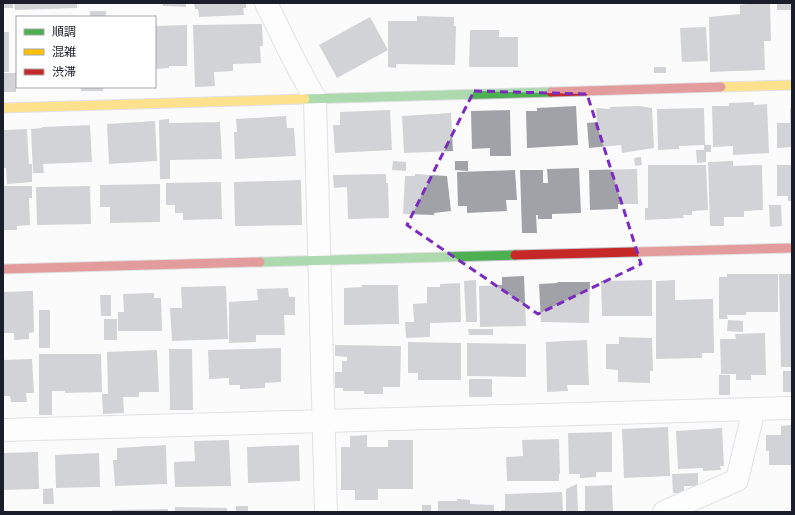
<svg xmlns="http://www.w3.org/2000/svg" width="795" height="515" viewBox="0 0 795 515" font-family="'Noto Sans','Noto Sans JP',sans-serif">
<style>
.building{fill:#a1a2a8}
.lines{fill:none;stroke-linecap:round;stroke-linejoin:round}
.street-casing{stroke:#c1c2c9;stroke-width:24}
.fast-casing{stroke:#c1c2c9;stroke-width:11}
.slow-casing{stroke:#c1c2c9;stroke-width:11}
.jam-casing{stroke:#c1c2c9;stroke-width:11}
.street{stroke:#fefefe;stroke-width:22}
.fast{stroke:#4caf50;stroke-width:9}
.slow{stroke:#ffc107;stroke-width:9}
.jam{stroke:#c62828;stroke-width:9}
.marked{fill:none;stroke:#7b2cbf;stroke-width:3;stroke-dasharray:8 5;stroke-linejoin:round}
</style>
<rect width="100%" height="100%" fill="#fbfbfb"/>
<g class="building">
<rect x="3" y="3" width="10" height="5"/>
<polygon points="14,3 77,3 77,8 15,10"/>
<polygon points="163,3 186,3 186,7 163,6"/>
<polygon points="194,3 246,3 246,8 243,8 244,15 199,17 198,9 195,9"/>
<polygon points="746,3 770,3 771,41 764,41 765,70 710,72 709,17 740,14 740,5 746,4"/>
<rect x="777" y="3" width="15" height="7"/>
<rect x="90" y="11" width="16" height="6"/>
<polygon points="417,16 454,17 454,26 456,26 455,65 396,64 396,68 388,67 388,21 417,21"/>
<polygon points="370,17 388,50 337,78 319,45"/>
<polygon points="262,24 263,46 260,46 261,63 233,64 233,71 214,72 215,86 195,87 193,25"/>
<polygon points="187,25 187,66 169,66 169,68 156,69 156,62 155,62 155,26"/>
<polygon points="706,27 708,61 682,62 680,28"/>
<polygon points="470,30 499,30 499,37 518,37 518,67 469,67"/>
<rect x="3" y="32" width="6" height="40"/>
<rect x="654" y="67" width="12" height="6"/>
<rect x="3" y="73" width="13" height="19"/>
<rect x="81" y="87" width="22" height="4"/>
<polygon points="754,102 754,105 767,104 769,153 733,155 733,146 713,147 712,106 729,106 729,103"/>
<polygon points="576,106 578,145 527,148 526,111 537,111 537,108"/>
<polygon points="639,106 652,108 654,148 622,153 621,145 589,148 587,123 597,122 596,108 610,109 610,107"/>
<polygon points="704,108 705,145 711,145 711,152 706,152 706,162 697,163 696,150 704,150 704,145 679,146 679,149 658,150 657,109"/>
<polygon points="790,108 792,108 792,147 777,148 777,123 790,123"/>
<polygon points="390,110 392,150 335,153 333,125 340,125 340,112"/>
<polygon points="510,110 511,156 490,156 490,148 472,149 471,111"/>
<polygon points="451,113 453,151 404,153 402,116"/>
<polygon points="286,116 287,128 294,128 296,156 235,159 234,132 237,132 236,119"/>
<polygon points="169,119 169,123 220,122 222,159 170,160 170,179 160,179 159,120"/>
<polygon points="155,121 157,161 109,164 107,124"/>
<polygon points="90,125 92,162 43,164 44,173 33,173 31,129 42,128 42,127"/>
<polygon points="27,129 29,164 32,164 32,182 7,184 6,168 3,168 3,130"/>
<polygon points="641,157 642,165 635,166 634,158"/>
<polygon points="393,161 406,162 406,171 392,170"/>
<polygon points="455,161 468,161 468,171 455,170"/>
<polygon points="733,161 733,166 762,165 763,210 744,211 744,217 724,217 724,226 710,226 708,162"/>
<polygon points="648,165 706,165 708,210 692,211 692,215 683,215 684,218 645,220 645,208 648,208"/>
<polygon points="777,165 792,165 792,201 788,201 788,196 777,196"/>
<polygon points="579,168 581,213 552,214 552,219 538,219 538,215 536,215 537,233 522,233 520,170 543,170 543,183 548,183 547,169"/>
<polygon points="637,169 638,204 618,204 618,209 590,210 589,170"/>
<polygon points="515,170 517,200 506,200 507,211 467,213 467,206 458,206 457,172"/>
<polygon points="386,174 386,183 388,183 389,218 348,219 347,187 334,188 333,175"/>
<polygon points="415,174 447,176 451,211 434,213 434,215 403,214 405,176 415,176"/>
<polygon points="301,180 302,225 235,226 234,182"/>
<polygon points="221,182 222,219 183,220 183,213 175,213 175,205 166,205 166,183"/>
<polygon points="160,184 160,222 110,223 110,207 100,207 100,185"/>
<polygon points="3,186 32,186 32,198 29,198 30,225 17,226 17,230 3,230"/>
<polygon points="90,186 91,224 37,225 36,187"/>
<polygon points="769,205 781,205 782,226 770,227"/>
<polygon points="727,274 778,274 778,312 746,312 746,315 727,315 728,319 719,319 719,277 727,277"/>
<polygon points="779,274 792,274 792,367 781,367"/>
<polygon points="524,276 526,326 480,327 479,286 502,285 502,277"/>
<polygon points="476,280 477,322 466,322 464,281"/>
<polygon points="652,280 652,316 602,316 601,281"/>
<polygon points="675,280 675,300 713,299 714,353 702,353 702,358 656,359 656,281"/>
<polygon points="557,282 590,282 589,323 541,322 539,284 558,283"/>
<polygon points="460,283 461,322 430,323 430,337 406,338 405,322 414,322 413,304 427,303 427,287 440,287 440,284"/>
<polygon points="362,285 398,285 399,324 344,325 344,288 362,287"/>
<polygon points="226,286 228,339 172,341 170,308 182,308 181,287"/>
<polygon points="288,288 289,297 295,297 295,315 284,315 285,335 256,335 256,342 229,343 229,302 258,300 257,289"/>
<polygon points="33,291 34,332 29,333 29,339 14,340 14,333 3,333 3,292"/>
<polygon points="154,293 154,298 161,298 162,331 118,331 118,312 124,312 123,294"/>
<polygon points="100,295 111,295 111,316 101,316"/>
<rect x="39" y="310" width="11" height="38"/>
<rect x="104" y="319" width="13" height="21"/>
<polygon points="728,320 743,321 743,332 727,331"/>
<polygon points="468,329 493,329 493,335 469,335"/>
<polygon points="765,333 766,375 751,375 751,380 736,380 736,374 721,374 720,339 736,339 735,334"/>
<polygon points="619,337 652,338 653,371 650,371 650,383 618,382 618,370 606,369 606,344 619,344"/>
<polygon points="587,340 589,385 567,385 568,391 547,392 546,342"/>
<polygon points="408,342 461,343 461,380 418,380 418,373 408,373"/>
<polygon points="467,343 526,344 526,377 467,376"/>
<polygon points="335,345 401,346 400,387 383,387 383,394 364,394 364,391 343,391 343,388 335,388 335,372 342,372 342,361 347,361 347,357 335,356"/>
<polygon points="281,348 281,382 265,383 265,388 240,389 240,385 229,385 229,378 209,379 208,350"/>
<polygon points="169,349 192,349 193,410 170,410"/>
<polygon points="157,350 159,392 139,392 139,397 123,397 124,413 103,414 102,394 108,394 107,352"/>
<polygon points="39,354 101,354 102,392 65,393 65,391 52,391 52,415 39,415"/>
<polygon points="32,359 34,393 26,393 27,402 11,402 10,396 3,396 3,360"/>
<rect x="783" y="371" width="9" height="21"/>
<rect x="719" y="375" width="11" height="20"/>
<rect x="469" y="379" width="23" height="18"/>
<polygon points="792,425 792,465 769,465 769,451 766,451 766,435 781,435 781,426"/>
<polygon points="668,427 670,476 624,478 622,429"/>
<polygon points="722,428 724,466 720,466 721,470 703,471 703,468 678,469 676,431"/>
<polygon points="612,432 612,472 596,472 596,477 580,478 580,474 569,474 568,433"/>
<polygon points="367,435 367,447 388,447 388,440 413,440 413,489 378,489 378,500 355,500 355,490 341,490 341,447 350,447 350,436"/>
<polygon points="559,439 560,474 559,474 559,481 507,481 506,457 523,456 522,440"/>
<polygon points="229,440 231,486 175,487 174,462 195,461 194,441"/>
<polygon points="166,445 167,484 115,486 113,460 117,460 117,448"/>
<polygon points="299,445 300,481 248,483 247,447"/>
<polygon points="38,452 39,489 3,490 3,453"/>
<polygon points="99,453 100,487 56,488 55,455"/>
<polygon points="698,473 698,486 684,486 684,493 673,493 672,474"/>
<polygon points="577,484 578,512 566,512 566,489"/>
<polygon points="612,485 613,512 585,512 585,486"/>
<polygon points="53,488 54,504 43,504 43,489"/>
<polygon points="562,492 563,512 501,512 501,510 505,510 505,494"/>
<polygon points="457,499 470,500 470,504 494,505 494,512 438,512 438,501 457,501"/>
<rect x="422" y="505" width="9" height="7"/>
<rect x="236" y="506" width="12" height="6"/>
<polygon points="175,507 227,508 227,512 175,512"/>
<polygon points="168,509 168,512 112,512 112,510"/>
</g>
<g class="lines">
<defs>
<g id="street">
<polyline points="266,3 292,56 315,99 326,512"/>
<polyline points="3,430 792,408"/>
<polyline points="664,512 737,480 754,409"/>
</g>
<g id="fast">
<polyline points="305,99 551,92"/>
<polyline points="260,262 515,255"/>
</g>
<g id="slow">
<polyline points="721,87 792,85"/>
<polyline points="3,108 305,99"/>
</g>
<g id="jam">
<polyline points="551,92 721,87"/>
<polyline points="515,255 792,248"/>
<polyline points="3,269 260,262"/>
</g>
</defs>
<use href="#street" class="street-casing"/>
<use href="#fast" class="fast-casing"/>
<use href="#slow" class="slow-casing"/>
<use href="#jam" class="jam-casing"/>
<use href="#street" class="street"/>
<use href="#fast" class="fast"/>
<use href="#slow" class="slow"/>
<use href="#jam" class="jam"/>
</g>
<path d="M0 0H795V515H0ZM474,91L587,94L641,264L538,314L407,225Z" fill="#fbfbfb" fill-opacity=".55" fill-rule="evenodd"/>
<path class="marked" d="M474,91L587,94L641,264L538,314L407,225Z"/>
<rect width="795" height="515" fill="none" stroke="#1a1d2a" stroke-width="8"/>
<rect x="16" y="16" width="140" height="72" fill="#ffffff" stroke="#a3a5aa"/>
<rect x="24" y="29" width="20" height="6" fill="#4caf50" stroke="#a3a5aa"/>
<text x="52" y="36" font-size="12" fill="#1a1d2a">順調</text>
<rect x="24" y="49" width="20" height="6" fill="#ffc107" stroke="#a3a5aa"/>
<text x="52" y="56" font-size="12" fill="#1a1d2a">混雑</text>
<rect x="24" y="69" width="20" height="6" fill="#c62828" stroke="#a3a5aa"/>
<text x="52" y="76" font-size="12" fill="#1a1d2a">渋滞</text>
</svg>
